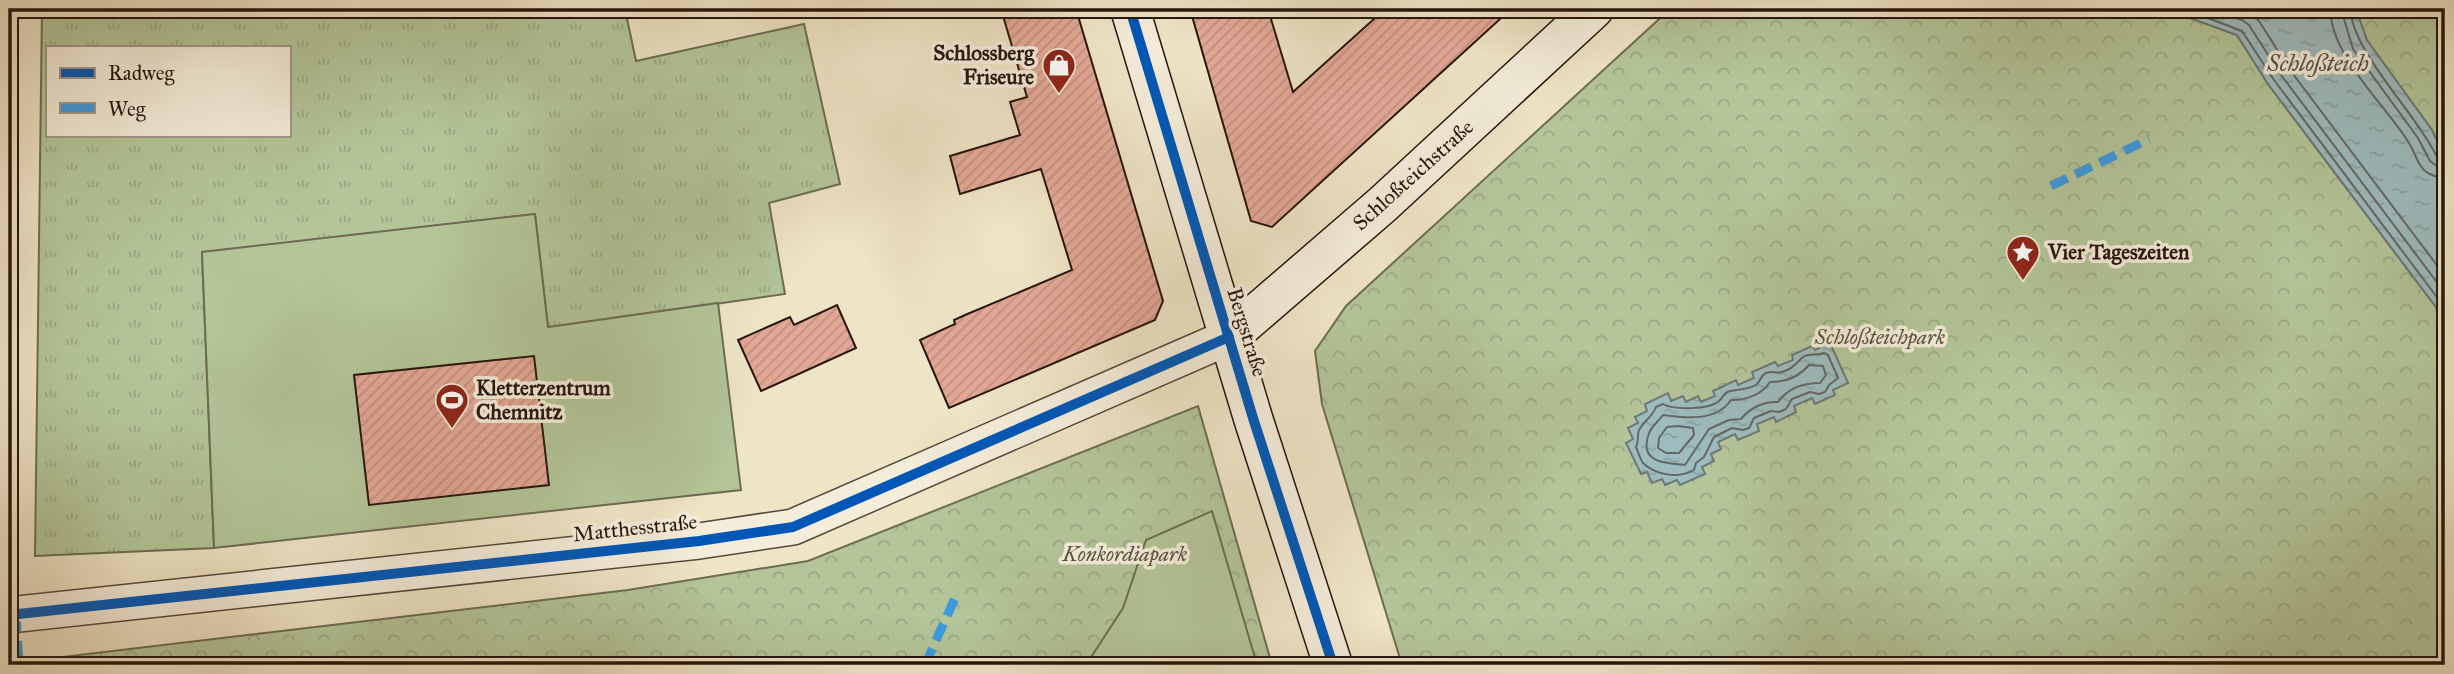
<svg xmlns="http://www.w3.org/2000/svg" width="2454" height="674" viewBox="0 0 2454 674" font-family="'IM FELL Great Primer',serif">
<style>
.grass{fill:url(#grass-tufts);stroke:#6c6d52;stroke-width:2;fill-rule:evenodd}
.forest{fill:url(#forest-crowns);stroke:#6c6d52;stroke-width:2}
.garden{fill:#b3c599;stroke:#6c6d52;stroke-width:2}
.water{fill:url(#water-ripples);stroke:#6e7977;stroke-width:2}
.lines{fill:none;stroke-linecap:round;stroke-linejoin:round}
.shore{stroke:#626866;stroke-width:2}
.building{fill:url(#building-hatch);stroke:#26150c;stroke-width:2}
.street-casing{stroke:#58493a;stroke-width:38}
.secondary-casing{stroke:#26150c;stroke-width:41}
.street{stroke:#f4edda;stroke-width:35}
.secondary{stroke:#f4edda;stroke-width:38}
.quiet{stroke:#3c9ade;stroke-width:9;stroke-dasharray:18 9;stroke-linecap:butt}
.cycleway-casing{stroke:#f4edda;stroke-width:15}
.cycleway{stroke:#0057b8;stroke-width:10}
.labels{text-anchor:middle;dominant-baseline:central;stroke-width:7;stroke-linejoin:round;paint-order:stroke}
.poi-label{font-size:21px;font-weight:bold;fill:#26150c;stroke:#f4edda;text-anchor:start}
.street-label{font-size:21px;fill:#26150c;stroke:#f4edda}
.park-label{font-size:21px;font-style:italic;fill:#57533d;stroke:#f4edda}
.water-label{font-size:23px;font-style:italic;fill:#504f4b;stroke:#f4edda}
</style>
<defs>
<pattern id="grass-tufts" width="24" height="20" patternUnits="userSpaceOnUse" patternTransform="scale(1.75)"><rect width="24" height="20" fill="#b3c599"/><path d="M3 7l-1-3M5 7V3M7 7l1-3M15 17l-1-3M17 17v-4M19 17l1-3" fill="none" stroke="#9aa883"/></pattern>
<pattern id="forest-crowns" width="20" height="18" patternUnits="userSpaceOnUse" patternTransform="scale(1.75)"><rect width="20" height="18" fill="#b3c599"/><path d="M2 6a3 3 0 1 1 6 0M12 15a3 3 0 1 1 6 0" fill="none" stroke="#9aa883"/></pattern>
<pattern id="water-ripples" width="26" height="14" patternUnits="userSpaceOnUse" patternTransform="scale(1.75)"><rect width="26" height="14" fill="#9ebcbf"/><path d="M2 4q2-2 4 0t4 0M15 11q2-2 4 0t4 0" fill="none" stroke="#88a1a3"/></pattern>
<pattern id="building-hatch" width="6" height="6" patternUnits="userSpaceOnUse" patternTransform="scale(1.75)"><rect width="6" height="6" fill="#e3a796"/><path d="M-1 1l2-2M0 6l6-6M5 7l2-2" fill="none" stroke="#c38f80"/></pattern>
</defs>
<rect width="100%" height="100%" fill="#eee4c6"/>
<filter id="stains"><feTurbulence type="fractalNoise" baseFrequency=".00286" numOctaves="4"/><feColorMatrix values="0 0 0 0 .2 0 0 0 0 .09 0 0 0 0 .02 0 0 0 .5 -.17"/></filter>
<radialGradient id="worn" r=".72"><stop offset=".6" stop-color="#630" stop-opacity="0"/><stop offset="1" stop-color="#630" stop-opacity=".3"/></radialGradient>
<path class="grass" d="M42,9H625L636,61L804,24L840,184L769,203L785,294L548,328L535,214L202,253L214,548L35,556ZM47,47H289V135H47Z"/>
<g class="forest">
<polygon points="1670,9 2174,9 2176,13 2237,35 2268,84 2445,319 2445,665 1402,665 1322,404 1315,351 1346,306"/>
<polygon points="2356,9 2445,9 2445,157 2432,130 2366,40"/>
<polygon points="1198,406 1272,665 29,665 28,661 628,590 808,561"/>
</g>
<g class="garden">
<polygon points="535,214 548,327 718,303 741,490 214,548 202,252"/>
<polygon points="1212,511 1257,665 1086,665 1123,608 1146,540"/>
</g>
<g class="water">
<polygon points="2174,9 2356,9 2367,40 2432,130 2445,157 2445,319 2268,84 2237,35 2176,13"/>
<polygon points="1830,343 1848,383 1833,390 1835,395 1815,404 1812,398 1794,406 1796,412 1776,422 1774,417 1757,424 1759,431 1738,440 1735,434 1718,442 1721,449 1711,454 1714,461 1702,467 1705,474 1680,485 1677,480 1665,485 1662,479 1652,483 1647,472 1641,474 1626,443 1633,439 1628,428 1638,423 1635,417 1647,411 1645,404 1668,393 1671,401 1683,396 1686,402 1698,396 1701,402 1715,396 1713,391 1736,380 1738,385 1754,378 1752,372 1775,362 1778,366 1793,360 1792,355 1812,346 1815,350"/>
</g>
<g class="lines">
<g class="shore">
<polyline points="2184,9 2242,31 2274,80 2445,308"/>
<polyline points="2210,9 2242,20 2249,25 2281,75 2445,293"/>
<polyline points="2241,9 2251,13 2259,21 2290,70 2445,276"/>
<path d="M2330,9C2332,58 2384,103 2409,143C2415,152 2417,164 2425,171C2431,176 2438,177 2445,178"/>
<polyline points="2341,9 2353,49 2418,138 2430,161 2437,166 2445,167"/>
<path d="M2350,9C2354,54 2414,111 2436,155L2445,158"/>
<path d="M1824,353L1828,355L1838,378L1829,385L1825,392L1819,394L1810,392L1792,399L1786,409L1779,412L1771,411L1754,418L1749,428L1743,430L1732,428L1714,437L1704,457L1696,463L1694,470C1679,479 1655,475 1643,463C1640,459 1638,451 1636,447C1639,441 1637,435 1639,430C1644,421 1652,417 1656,407L1663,404C1673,410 1709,410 1719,401C1724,397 1723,393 1730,391C1739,389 1747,390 1756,385C1761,381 1760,376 1766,373C1773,370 1775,374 1782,372C1793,369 1796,363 1803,357C1809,353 1817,356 1824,353Z"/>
<path d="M1809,365L1823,366L1826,375L1820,383C1804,383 1788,388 1778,402C1764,401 1750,408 1741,419L1729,420L1709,429L1685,465C1665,463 1638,463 1649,433C1652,426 1658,422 1663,415C1685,418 1716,422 1731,400C1746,400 1761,395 1770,382C1785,382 1799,377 1809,365Z"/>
<polygon points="1678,426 1693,428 1694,435 1679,453 1666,453 1658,448 1659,438 1667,427"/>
</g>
</g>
<g class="building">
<polygon points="1001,9 1076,9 1163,301 1155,320 949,408 920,340 955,324 954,320 965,315 1072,270 1041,169 960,194 950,156 1020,135 1010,102 1027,97"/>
<polygon points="1190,9 1268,9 1293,92 1385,9 1511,9 1272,227 1251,221"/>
<polygon points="837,305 856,348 761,391 738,340 790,317 794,325"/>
<polygon points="534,356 549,485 369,505 354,375"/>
</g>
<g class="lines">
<defs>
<polyline id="street" points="9,615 699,541 793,527 1229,337"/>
<g id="secondary">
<polyline points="1130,9 1253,418 1333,665"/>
<polyline points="1229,337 1382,205 1594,9"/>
</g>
</defs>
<use href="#street" class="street-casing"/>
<use href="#secondary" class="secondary-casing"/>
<use href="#street" class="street"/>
<use href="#secondary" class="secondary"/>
<g class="quiet">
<polyline points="2051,186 2149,139"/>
<polyline points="16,614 19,665"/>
<polyline points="925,665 955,598"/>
</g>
<defs>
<g id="cycleway">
<polyline points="1130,9 1253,418 1333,665"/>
<polyline points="9,615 699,541 793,527 1229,337"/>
</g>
</defs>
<use href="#cycleway" class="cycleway-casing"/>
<use href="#cycleway" class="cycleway"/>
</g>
<defs>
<symbol id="shop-pin" viewBox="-11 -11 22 30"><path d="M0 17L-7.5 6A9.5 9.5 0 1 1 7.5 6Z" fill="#8f2418" stroke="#f4edda"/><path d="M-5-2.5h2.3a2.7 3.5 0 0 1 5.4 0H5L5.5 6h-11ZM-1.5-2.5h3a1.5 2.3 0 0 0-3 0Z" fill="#fff"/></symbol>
<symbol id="sight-pin" viewBox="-11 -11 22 30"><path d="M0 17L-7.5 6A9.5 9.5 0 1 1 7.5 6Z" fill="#8f2418" stroke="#f4edda"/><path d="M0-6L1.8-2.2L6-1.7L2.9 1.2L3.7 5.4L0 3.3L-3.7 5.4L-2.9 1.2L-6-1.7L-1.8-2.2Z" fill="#fff"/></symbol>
<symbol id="stadium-pin" viewBox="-11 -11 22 30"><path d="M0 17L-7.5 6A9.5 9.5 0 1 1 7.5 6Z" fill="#8f2418" stroke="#f4edda"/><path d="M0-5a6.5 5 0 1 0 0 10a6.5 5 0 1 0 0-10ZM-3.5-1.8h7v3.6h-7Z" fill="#fff"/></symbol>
</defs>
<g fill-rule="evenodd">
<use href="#shop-pin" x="1040" y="46" width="38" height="52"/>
<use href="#sight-pin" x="2004" y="233" width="38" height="52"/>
<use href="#stadium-pin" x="433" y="381" width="38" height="52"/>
</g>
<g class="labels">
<g class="poi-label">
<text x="1034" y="53" text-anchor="end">Schlossberg<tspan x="1034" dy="24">Friseure</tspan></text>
<text x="2048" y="252">Vier Tageszeiten</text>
<text x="476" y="388">Kletterzentrum<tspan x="476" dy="24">Chemnitz</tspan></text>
</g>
<g class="street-label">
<text transform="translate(1413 175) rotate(-42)">Schloßteichstraße</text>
<text transform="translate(1247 332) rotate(73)">Bergstraße</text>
<text transform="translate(635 528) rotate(-6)">Matthesstraße</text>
</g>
<g class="park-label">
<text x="1880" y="337">Schloßteichpark</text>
<text x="1125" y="554">Konkordiapark</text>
</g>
<g class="water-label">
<text x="2318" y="63">Schloßteich</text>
</g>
</g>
<rect width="2454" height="674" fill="none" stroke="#eee4c6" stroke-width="35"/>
<rect x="10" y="10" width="2433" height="653" fill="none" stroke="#26150c" stroke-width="3.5"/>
<rect x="18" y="18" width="2419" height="639" fill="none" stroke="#26150c" stroke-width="2"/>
<rect x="46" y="46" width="245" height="91" fill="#f4edda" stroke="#a29788" stroke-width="2"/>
<rect x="60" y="68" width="35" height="10" fill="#0057b8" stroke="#a29788" stroke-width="2"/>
<text x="108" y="80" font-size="21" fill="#26150c">Radweg</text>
<rect x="60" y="103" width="35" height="10" fill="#3c9ade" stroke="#a29788" stroke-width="2"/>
<text x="108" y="116" font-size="21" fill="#26150c">Weg</text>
<rect width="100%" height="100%" filter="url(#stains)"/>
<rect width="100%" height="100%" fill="url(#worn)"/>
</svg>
